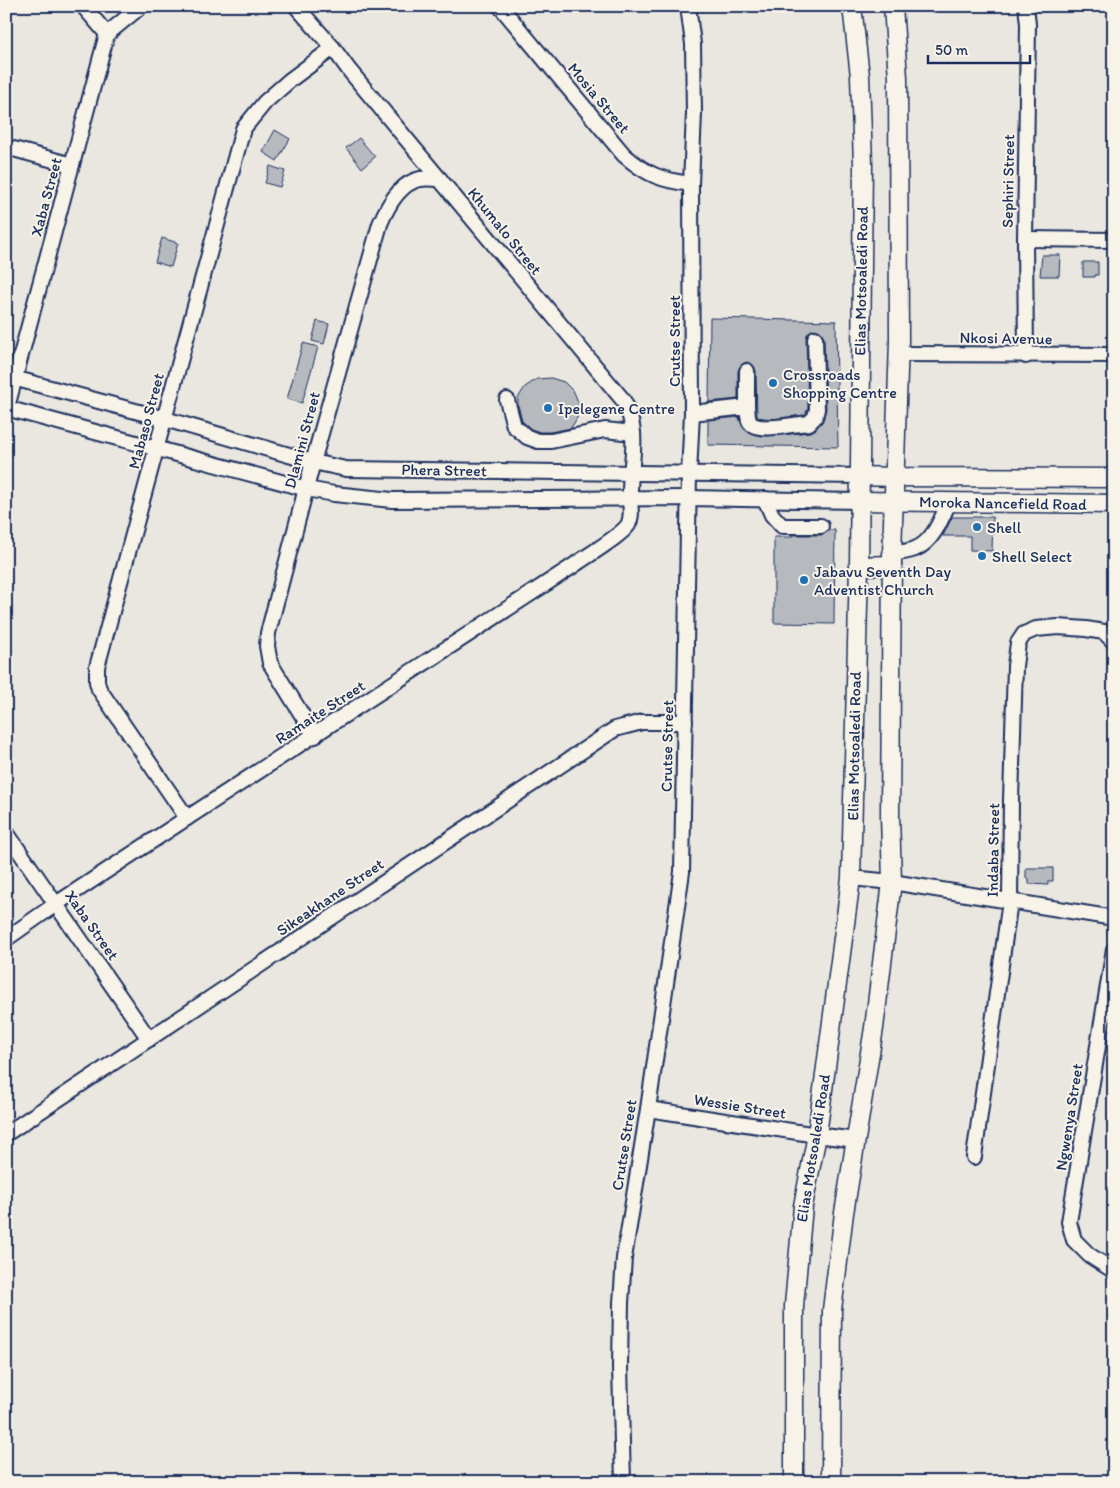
<svg xmlns="http://www.w3.org/2000/svg" width="1120" height="1488" viewBox="0 0 1120 1488" font-family="Itim,sans-serif">
<style>
.building{fill:#b6babf;stroke:#1b2f5e}
.lines{fill:none;stroke-linecap:round;stroke-linejoin:round}
.minor-casing{stroke:#1b2f5e;stroke-width:18}
.major-casing{stroke:#1b2f5e;stroke-width:21}
.minor{stroke:#f7f3e8;stroke-width:14}
.major{stroke:#f7f3e8;stroke-width:18}
.poi-dot{fill:#1f6fb2;stroke:#f7f3e8;stroke-width:2}
.labels{text-anchor:middle;dominant-baseline:central;stroke-width:4;stroke-linejoin:round;paint-order:stroke}
.street-label{font-size:16px;fill:#1b2f5e;stroke:#f7f3e8}
.poi-label{font-size:16px;fill:#1b2f5e;stroke:#f7f3e8;text-anchor:start}
</style>
<rect width="100%" height="100%" fill="#eae7e0"/>
<filter id="ink" filterUnits="userSpaceOnUse"><feTurbulence type="fractalNoise" baseFrequency=".02" numOctaves="2"/><feDisplacementMap in="SourceGraphic" scale="10" xChannelSelector="R" yChannelSelector="G"/><feConvolveMatrix kernelMatrix="1 2 1 2 8 2 1 2 1" color-interpolation-filters="sRGB"/></filter>
<g filter="url(#ink)">
<g class="building">
<polygon points="275,130 290,139 277,161 263,152"/>
<polygon points="359,138 375,157 362,168 346,148"/>
<polygon points="270,166 285,171 280,187 265,183"/>
<polygon points="162,238 178,243 171,267 155,262"/>
<polygon points="1042,255 1060,255 1059,276 1040,276"/>
<polygon points="1083,262 1098,262 1098,275 1095,275 1095,277 1083,277"/>
<polygon points="710,318 836,321 838,447 708,445 708,420 739,417 743,427 750,433 763,436 781,435 810,432 815,430 823,420 826,409 824,338 822,333 815,329 810,331 806,338 808,408 805,415 772,419 757,417 756,371 754,366 747,362 742,364 738,371 738,399 709,402"/>
<polygon points="317,321 329,324 324,344 312,341"/>
<polygon points="303,343 318,347 302,403 287,399"/>
<polygon points="551,378 564,382 574,392 579,404 577,418 571,428 550,432 540,432 531,429 522,421 518,405 518,398 525,387 537,379"/>
<polygon points="952,517 993,517 992,551 970,550 970,536 943,536"/>
<polygon points="829,530 835,530 834,624 774,623 774,537 792,537 792,535 821,535"/>
<polygon points="1026,868 1053,868 1053,881 1048,881 1048,885 1029,884 1029,879 1026,878"/>
</g>
<g class="lines">
<defs>
<g id="minor">
<polyline points="83,6 107,34"/>
<path d="M500,6L624,155C647,175 661,180 691,184"/>
<polyline points="1026,6 1028,24 1025,239 1026,356"/>
<polyline points="6,147 72,165"/>
<polyline points="1025,239 1114,240"/>
<polyline points="899,354 1114,355"/>
<polyline points="6,376 165,419 313,462 346,469 859,476"/>
<polyline points="507,400 514,426 527,437 538,441 551,441 605,430 633,433"/>
<polyline points="747,407 747,371"/>
<polyline points="6,408 307,489 334,494 392,500 688,498 858,501"/>
<polyline points="6,411 107,34 141,6"/>
<path d="M692,413L747,407C748,413 747,422 753,425C763,431 797,424 809,423L815,417L817,409L815,338"/>
<polyline points="765,499 772,515 782,526 821,526"/>
<path d="M892,554C900,552 908,552 915,549C933,542 942,518 949,502"/>
<path d="M315,736L270,663L267,646L268,633L313,462L380,224C387,207 400,183 420,179C426,178 434,179 440,179"/>
<polyline points="187,818 99,689 97,682 97,667 243,129 265,102 290,80 333,48"/>
<polyline points="6,832 149,1039"/>
<polyline points="851,878 892,882 1114,918"/>
<path d="M6,939L56,904L187,818L573,566C585,557 621,536 628,525C633,516 630,508 630,498C629,477 635,455 633,433C632,422 629,410 623,400L349,70L333,48L296,6"/>
<polyline points="1114,949 1069,1222 1074,1240 1089,1255 1114,1271"/>
<polyline points="648,1109 817,1135 856,1140"/>
<polyline points="6,1134 615,729 642,722 685,722"/>
<polyline points="974,1157 1010,901 1011,800 1015,666 1018,643 1024,634 1036,629 1058,627 1086,629 1104,632 1114,642"/>
<polyline points="623,1482 620,1366 621,1303 624,1258 648,1109 682,872 689,474 692,413 691,184 694,113 693,44 688,6"/>
</g>
<g id="major">
<polyline points="859,476 894,477 1114,478"/>
<polyline points="858,501 1114,504"/>
<polyline points="859,566 892,565"/>
<polyline points="794,1482 794,1306 803,1206 817,1135 851,878 859,566 863,165 860,76 852,6"/>
<polyline points="831,1482 832,1310 844,1213 874,1028 892,882 890,815 892,554 899,341 898,78 893,6"/>
</g>
</defs>
<use href="#minor" class="minor-casing"/>
<use href="#major" class="major-casing"/>
<use href="#minor" class="minor"/>
<use href="#major" class="major"/>
</g>
</g>
<g class="poi-dot">
<circle cx="773" cy="383" r="5"/>
<circle cx="548" cy="408" r="5"/>
<circle cx="977" cy="527" r="5"/>
<circle cx="982" cy="556" r="5"/>
<circle cx="804" cy="580" r="5"/>
</g>
<g class="labels">
<g class="street-label">
<text transform="translate(599 98) rotate(50)">Mosia Street</text>
<text transform="translate(1008 181) rotate(-89)">Sephiri Street</text>
<text transform="translate(46 197) rotate(-75)">Xaba Street</text>
<text transform="translate(505 231) rotate(51)">Khumalo Street</text>
<text transform="translate(861 281) rotate(-89)">Elias Motsoaledi Road</text>
<text transform="translate(1006 338) rotate(1)">Nkosi Avenue</text>
<text transform="translate(674 341) rotate(-90)">Crutse Street</text>
<text transform="translate(146 421) rotate(-75)">Mabaso Street</text>
<text transform="translate(302 440) rotate(-75)">Dlamini Street</text>
<text transform="translate(444 470) rotate(1)">Phera Street</text>
<text transform="translate(1003 503) rotate(1)">Moroka Nancefield Road</text>
<text transform="translate(320 712) rotate(-33)">Ramaite Street</text>
<text transform="translate(667 746) rotate(-89)">Crutse Street</text>
<text transform="translate(854 746) rotate(-89)">Elias Motsoaledi Road</text>
<text transform="translate(993 850) rotate(-89)">Indaba Street</text>
<text transform="translate(330 897) rotate(-34)">Sikeakhane Street</text>
<text transform="translate(92 925) rotate(55)">Xaba Street</text>
<text transform="translate(740 1106) rotate(9)">Wessie Street</text>
<text transform="translate(1069 1117) rotate(-81)">Ngwenya Street</text>
<text transform="translate(624 1145) rotate(-81)">Crutse Street</text>
<text transform="translate(813 1148) rotate(-81)">Elias Motsoaledi Road</text>
</g>
<g class="poi-label">
<text x="783" y="374">Crossroads<tspan x="783" dy="18">Shopping Centre</tspan></text>
<text x="558" y="408">Ipelegene Centre</text>
<text x="987" y="527">Shell</text>
<text x="992" y="556">Shell Select</text>
<text x="814" y="571">Jabavu Seventh Day<tspan x="814" dy="18">Adventist Church</tspan></text>
</g>
</g>
<rect width="1120" height="1488" fill="none" stroke="#f7f3e8" stroke-width="25"/>
<rect x="12" y="12" width="1095" height="1463" fill="none" stroke="#1b2f5e" stroke-width="2" filter="url(#ink)"/>
<path d="M928 55v8h102v-8" fill="none" stroke="#1b2f5e" stroke-width="2.5"/>
<text x="935" y="55" font-size="15" fill="#1b2f5e" stroke="#f7f3e8" stroke-width="4" paint-order="stroke">50 m</text>
</svg>
